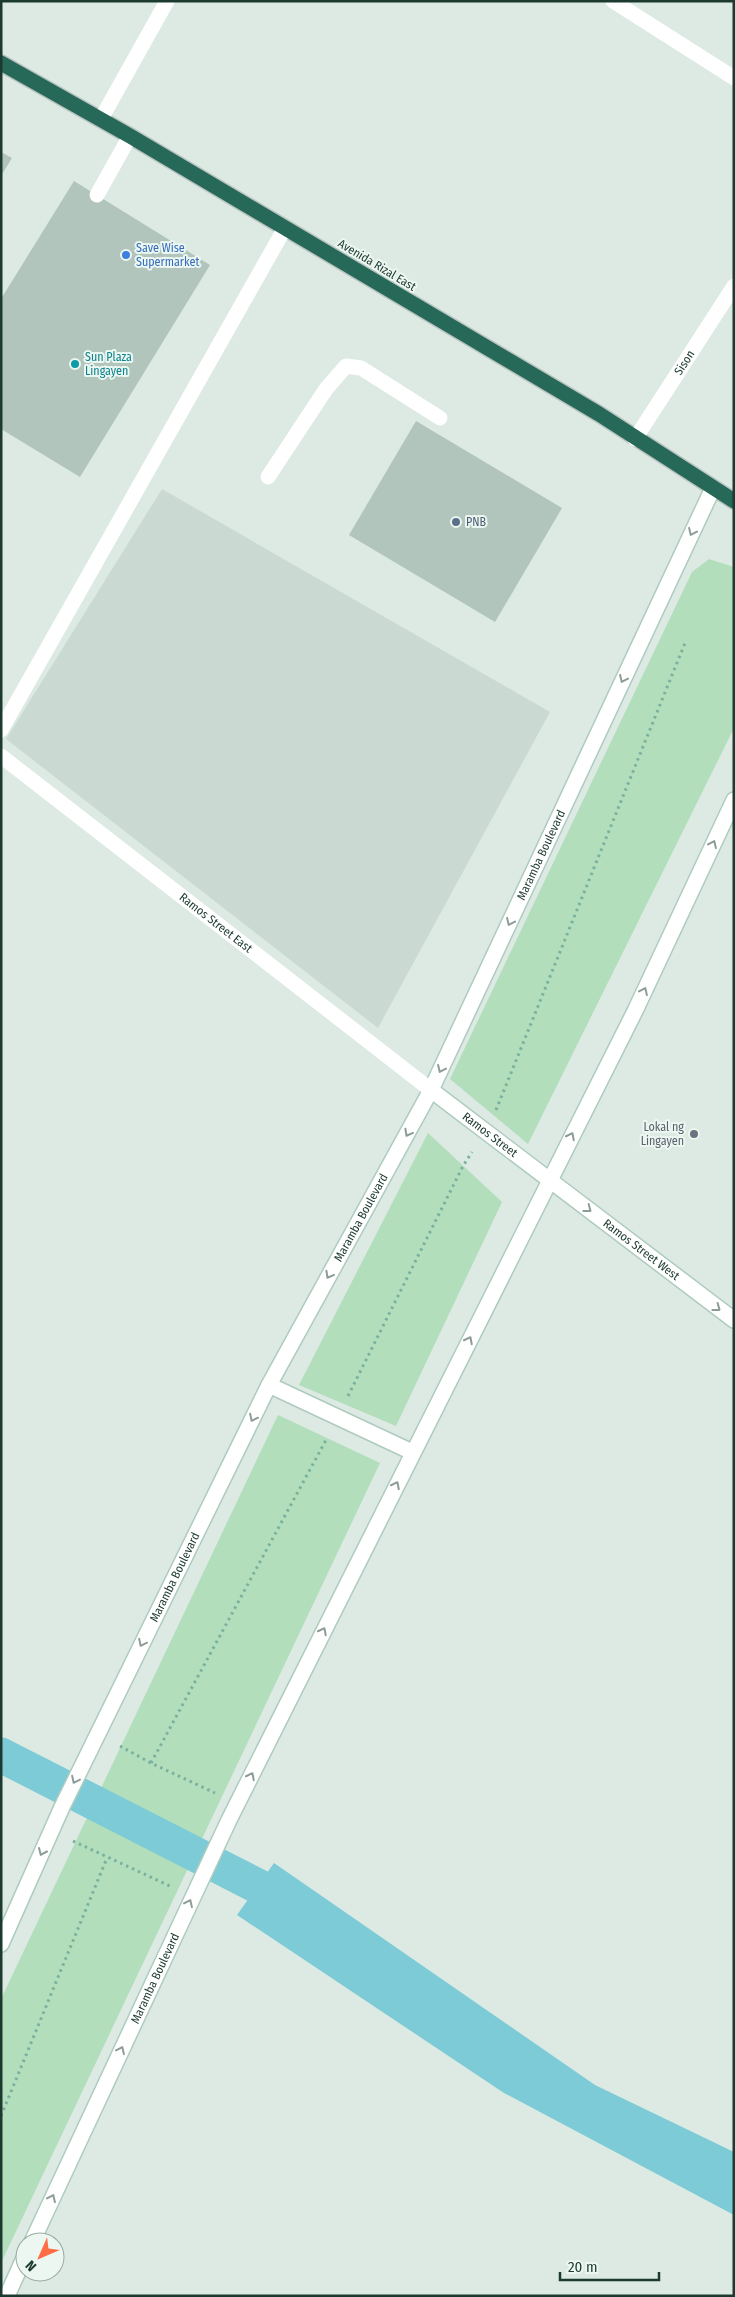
<svg xmlns="http://www.w3.org/2000/svg" width="735" height="2297" viewBox="0 0 735 2297" font-family="'Fira Sans Condensed',sans-serif">
<style>
.built{fill:#cadad2}
.green{fill:#b2debc}
.water{fill:#7dcbd6}
.lines{fill:none;stroke-linecap:round;stroke-linejoin:round}
.canal{stroke:#7dcbd6;stroke-width:35}
.building{fill:#b1c5bc}
.secondary-casing{stroke:#aecbbf;stroke-width:18}
.highway-casing{stroke:#bbc4c1;stroke-width:18}
.path{stroke:#79b19e;stroke-width:3;stroke-dasharray:2.5 4;stroke-linecap:butt}
.lane{stroke:#fff;stroke-width:15}
.street{stroke:#fff;stroke-width:15}
.secondary{stroke:#fff;stroke-width:15}
.highway{stroke:#266959;stroke-width:15}
.oneway{stroke:#8e9c98}
.shop-dot{fill:#3f7fe0;stroke:#ecf7f1;stroke-width:2}
.culture-dot{fill:#0f9aa8;stroke:#ecf7f1;stroke-width:2}
.service-dot{fill:#5c6f8a;stroke:#ecf7f1;stroke-width:2}
.worship-dot{fill:#6b7280;stroke:#ecf7f1;stroke-width:2}
.labels{text-anchor:middle;dominant-baseline:central;stroke-width:4;stroke-linejoin:round;paint-order:stroke}
.shop-label{font-size:12px;fill:#366cbe;stroke:#ecf7f1;text-anchor:start}
.street-label{font-size:12px;fill:#1d3a31;stroke:#ecf7f1}
.culture-label{font-size:12px;fill:#0d838f;stroke:#ecf7f1;text-anchor:start}
.service-label{font-size:12px;fill:#4e5e75;stroke:#ecf7f1;text-anchor:start}
.worship-label{font-size:12px;fill:#5b616d;stroke:#ecf7f1;text-anchor:end}
</style>
<rect width="100%" height="100%" fill="#dceae3"/>
<polygon class="built" points="162,489 550,712 378,1028 6,739"/>
<g class="green">
<polygon points="709,559 734,567 734,728 528,1144 450,1079 692,572"/>
<polygon points="428,1133 502,1202 396,1426 299,1385"/>
<polygon points="278,1415 380,1463 1,2263 1,1999"/>
</g>
<polygon class="water" points="274,1863 595,2085 734,2152 734,2215 504,2093 237,1915"/>
<g class="lines">
<polyline class="canal" points="1,1755 281,1898 294,1914"/>
</g>
<g class="building">
<polygon points="1,152 12,158 1,176"/>
<polygon points="74,181 210,265 80,477 1,429 1,299"/>
<polygon points="416,421 562,508 495,622 349,535"/>
</g>
<g class="lines">
<defs>
<g id="secondary">
<path id="s3" d="M431,1090L734,1320"/>
<polyline points="269,1385 412,1452"/>
<path id="s4" d="M1,1944L62,1807L269,1385L431,1090L713,488"/>
<path id="s5" d="M32,2242L229,1820L635,1011L734,800"/>
<polyline points="7,2296 25,2256"/>
</g>
<polyline id="highway" points="1,63 130,136 599,414 734,501"/>
</defs>
<use href="#secondary" class="secondary-casing"/>
<use href="#highway" class="highway-casing"/>
<g class="path">
<polyline points="496,1110 685,643"/>
<polyline points="348,1396 463,1166 472,1152"/>
<polyline points="120,1746 151,1763 215,1793"/>
<polyline points="151,1763 326,1440"/>
<polyline points="73,1841 172,1887"/>
<polyline points="1,2116 107,1858"/>
</g>
<g class="lane">
<polyline points="97,195 130,136"/>
<polyline points="268,477 326,389 346,366 361,368 440,418"/>
</g>
<g class="street">
<polyline points="613,1 734,78"/>
<polyline points="101,119 167,1"/>
<path id="s1" d="M635,439L734,286"/>
<polyline points="1,730 285,228"/>
<path id="s2" d="M1,756L431,1090"/>
</g>
<use href="#secondary" class="secondary"/>
<use href="#highway" class="highway"/>
</g>
<defs><path id="oneway-chevron" d="M-2-3.5L2.5 0L-2 3.5" fill="none" stroke-width="1.6" stroke-linecap="round" stroke-linejoin="round" transform="scale(1.25)"/></defs>
<g class="oneway">
<use href="#oneway-chevron" transform="translate(692 532) rotate(115)"/>
<use href="#oneway-chevron" transform="translate(623 679) rotate(115)"/>
<use href="#oneway-chevron" transform="translate(713 844) rotate(-65)"/>
<use href="#oneway-chevron" transform="translate(510 922) rotate(115)"/>
<use href="#oneway-chevron" transform="translate(644 991) rotate(-65)"/>
<use href="#oneway-chevron" transform="translate(441 1069) rotate(115)"/>
<use href="#oneway-chevron" transform="translate(408 1133) rotate(119)"/>
<use href="#oneway-chevron" transform="translate(571 1136) rotate(-63)"/>
<use href="#oneway-chevron" transform="translate(588 1209) rotate(37)"/>
<use href="#oneway-chevron" transform="translate(329 1275) rotate(119)"/>
<use href="#oneway-chevron" transform="translate(717 1308) rotate(37)"/>
<use href="#oneway-chevron" transform="translate(469 1340) rotate(-63)"/>
<use href="#oneway-chevron" transform="translate(253 1418) rotate(116)"/>
<use href="#oneway-chevron" transform="translate(396 1485) rotate(-63)"/>
<use href="#oneway-chevron" transform="translate(323 1631) rotate(-63)"/>
<use href="#oneway-chevron" transform="translate(142 1643) rotate(116)"/>
<use href="#oneway-chevron" transform="translate(251 1776) rotate(-63)"/>
<use href="#oneway-chevron" transform="translate(75 1780) rotate(116)"/>
<use href="#oneway-chevron" transform="translate(42 1852) rotate(114)"/>
<use href="#oneway-chevron" transform="translate(189 1903) rotate(-65)"/>
<use href="#oneway-chevron" transform="translate(121 2050) rotate(-65)"/>
<use href="#oneway-chevron" transform="translate(52 2198) rotate(-65)"/>
</g>
<circle class="shop-dot" cx="126" cy="255" r="5"/>
<circle class="culture-dot" cx="75" cy="364" r="5"/>
<circle class="service-dot" cx="456" cy="522" r="5"/>
<circle class="worship-dot" cx="694" cy="1134" r="5"/>
<g class="labels">
<g class="shop-label">
<text x="136" y="248">Save Wise<tspan x="136" dy="14">Supermarket</tspan></text>
</g>
<g class="street-label">
<text transform="translate(377 265) rotate(31)">Avenida Rizal East</text>
<text stroke="none"><textPath href="#s1" startOffset="91">Sison</textPath></text>
<text stroke="none"><textPath href="#s4" startOffset="1216">Maramba Boulevard</textPath></text>
<text stroke="none"><textPath href="#s2" startOffset="272">Ramos Street East</textPath></text>
<text stroke="none"><textPath href="#s3" startOffset="74">Ramos Street</textPath></text>
<text stroke="none"><textPath href="#s4" startOffset="811">Maramba Boulevard</textPath></text>
<text stroke="none"><textPath href="#s3" startOffset="264">Ramos Street West</textPath></text>
<text stroke="none"><textPath href="#s4" startOffset="406">Maramba Boulevard</textPath></text>
<text stroke="none"><textPath href="#s5" startOffset="291">Maramba Boulevard</textPath></text>
</g>
<g class="culture-label">
<text x="85" y="357">Sun Plaza<tspan x="85" dy="14">Lingayen</tspan></text>
</g>
<g class="service-label">
<text x="466" y="522">PNB</text>
</g>
<g class="worship-label">
<text x="684" y="1127">Lokal ng<tspan x="684" dy="14">Lingayen</tspan></text>
</g>
</g>
<rect width="735" height="2297" fill="none" stroke="#1d3a31" stroke-width="5"/>
<g transform="translate(40 2257) rotate(225)"><circle r="24" fill="#ecf7f1" stroke="#99aba4"/>
<path d="M0-4L9 19L0 12L-9 19Z" fill="#ff6d45"/>
<text y="-8" font-size="14" font-weight="bold" text-anchor="middle" fill="#1d3a31">N</text>
</g>
<path d="M560 2272v8h99v-8" fill="none" stroke="#1d3a31" stroke-width="2.5"/>
<text x="568" y="2272" font-size="15" fill="#1d3a31" stroke="#ecf7f1" stroke-width="4" paint-order="stroke">20 m</text>
</svg>
